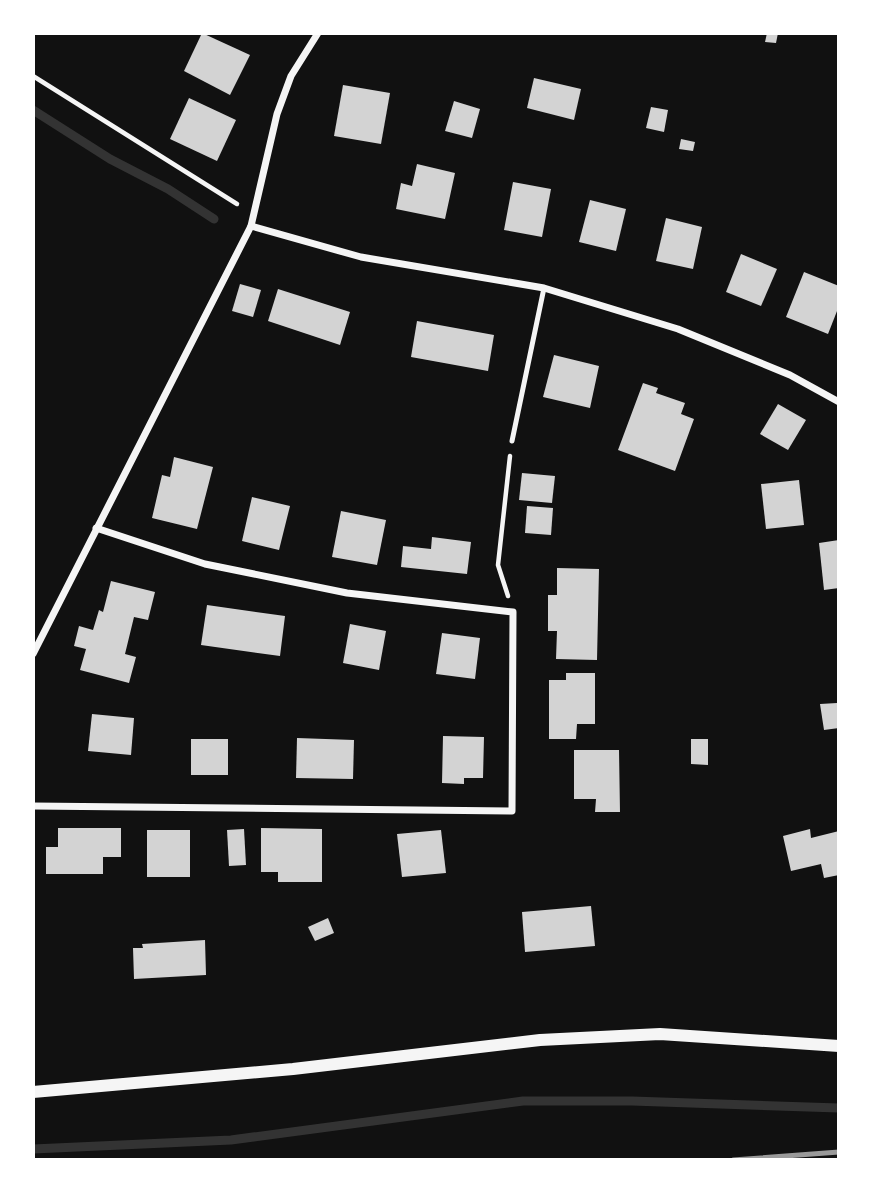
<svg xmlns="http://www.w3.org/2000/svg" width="872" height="1193" viewBox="0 0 872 1193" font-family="'Crimson Pro',serif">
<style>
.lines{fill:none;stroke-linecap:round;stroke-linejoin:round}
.stream{stroke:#333;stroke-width:9}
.building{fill:#d3d3d3}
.path{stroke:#f5f5f5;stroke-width:4.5}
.service{stroke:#f5f5f5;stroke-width:5}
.minor{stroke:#f5f5f5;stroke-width:7}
.tertiary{stroke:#f5f5f5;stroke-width:12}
.rail{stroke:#9a9a9a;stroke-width:5}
</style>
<rect width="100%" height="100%" fill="#111"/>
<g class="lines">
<g class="stream">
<polyline points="33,110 110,159 168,189 214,219"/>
<polyline points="33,1149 231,1140 523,1101 632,1101 839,1108"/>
</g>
</g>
<g class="building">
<polygon points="202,33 250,55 230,95 184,71"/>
<polygon points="767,33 778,33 776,43 765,42"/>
<polygon points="534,78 581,89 574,120 527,108"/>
<polygon points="343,85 390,93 381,144 334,136"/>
<polygon points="189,98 236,120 217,161 170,139"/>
<polygon points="454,101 480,109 472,138 445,131"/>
<polygon points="651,107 668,110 664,132 646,128"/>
<polygon points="681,139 695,142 693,151 679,149"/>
<polygon points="417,164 455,173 445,219 396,209 401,183 412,186"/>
<polygon points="513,182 551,189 542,237 504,230"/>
<polygon points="590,200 626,209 616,251 579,242"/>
<polygon points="666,218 702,227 693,269 656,261"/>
<polygon points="741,254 777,269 761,306 726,292"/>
<polygon points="804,272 839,286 839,306 828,334 786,317"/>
<polygon points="240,284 261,290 253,317 232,311"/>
<polygon points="278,289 350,312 340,345 268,321"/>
<polygon points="417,321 494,335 488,371 411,357"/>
<polygon points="554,355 599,366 590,408 543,397"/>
<polygon points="643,383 658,388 656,393 685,403 681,414 694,419 675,471 618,450"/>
<polygon points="778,404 806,420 788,450 760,434"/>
<polygon points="174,457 213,467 197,529 152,518 162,475 170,477"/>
<polygon points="522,473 555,476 552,503 519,500"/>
<polygon points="799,480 804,525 766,529 761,484"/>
<polygon points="252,497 290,506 279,550 242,541"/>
<polygon points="527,506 553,508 551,535 525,533"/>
<polygon points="341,511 386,520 377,565 332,557"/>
<polygon points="432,537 471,542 467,574 401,567 403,546 431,549"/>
<polygon points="839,540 839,588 824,590 819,543"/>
<polygon points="557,568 599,569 597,660 556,659 557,631 548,631 548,595 557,595"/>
<polygon points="111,581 155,592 148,620 134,617 125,654 136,657 129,683 80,670 86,649 74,646 79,626 93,630 99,610 103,612"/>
<polygon points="207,605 285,616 280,656 201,645"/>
<polygon points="350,624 386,631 379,670 343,663"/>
<polygon points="442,633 480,638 475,679 436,674"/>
<polygon points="566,673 595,673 595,724 577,724 576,739 549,739 549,680 566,680"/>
<polygon points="837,703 839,728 824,730 820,704"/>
<polygon points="92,714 134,718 131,755 88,751"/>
<polygon points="443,736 484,737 483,778 464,778 464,784 442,783"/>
<polygon points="297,738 354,740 353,779 296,778"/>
<rect x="191" y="739" width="37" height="36"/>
<polygon points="691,739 708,739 708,765 691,764"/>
<polygon points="574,750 619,750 620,812 595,812 596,799 574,799"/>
<polygon points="58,828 121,828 121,857 103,857 103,874 46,874 46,847 58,847"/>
<polygon points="261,828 322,829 322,882 278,882 278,872 261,872"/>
<polygon points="244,829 246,865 229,866 227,830"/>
<polygon points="810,829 811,838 839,831 839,875 824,878 821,864 791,871 783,836"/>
<rect x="147" y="830" width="43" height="47"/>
<polygon points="441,830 446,873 402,877 397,834"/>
<polygon points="591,906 595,946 525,952 522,912"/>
<polygon points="328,918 334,933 315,941 308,927"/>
<polygon points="205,940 206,975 134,979 133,948 143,948 142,944"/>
</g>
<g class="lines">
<g class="path">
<polyline points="33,76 237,204"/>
<polyline points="508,596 498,565 510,456"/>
</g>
<polyline class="service" points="512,441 544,288"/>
<g class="minor">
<polyline points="251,226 361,257 544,288 678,329 790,375 839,402"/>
<polyline points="33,654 251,226 277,114 291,76 318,33"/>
<polyline points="33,806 512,811 513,612 347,593 205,564 96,528"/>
</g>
<polyline class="tertiary" points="33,1092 293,1069 540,1040 660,1034 839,1046"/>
<polyline class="rail" points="733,1160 839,1152"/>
</g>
<rect width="872" height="1193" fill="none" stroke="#ffffff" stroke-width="70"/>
</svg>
